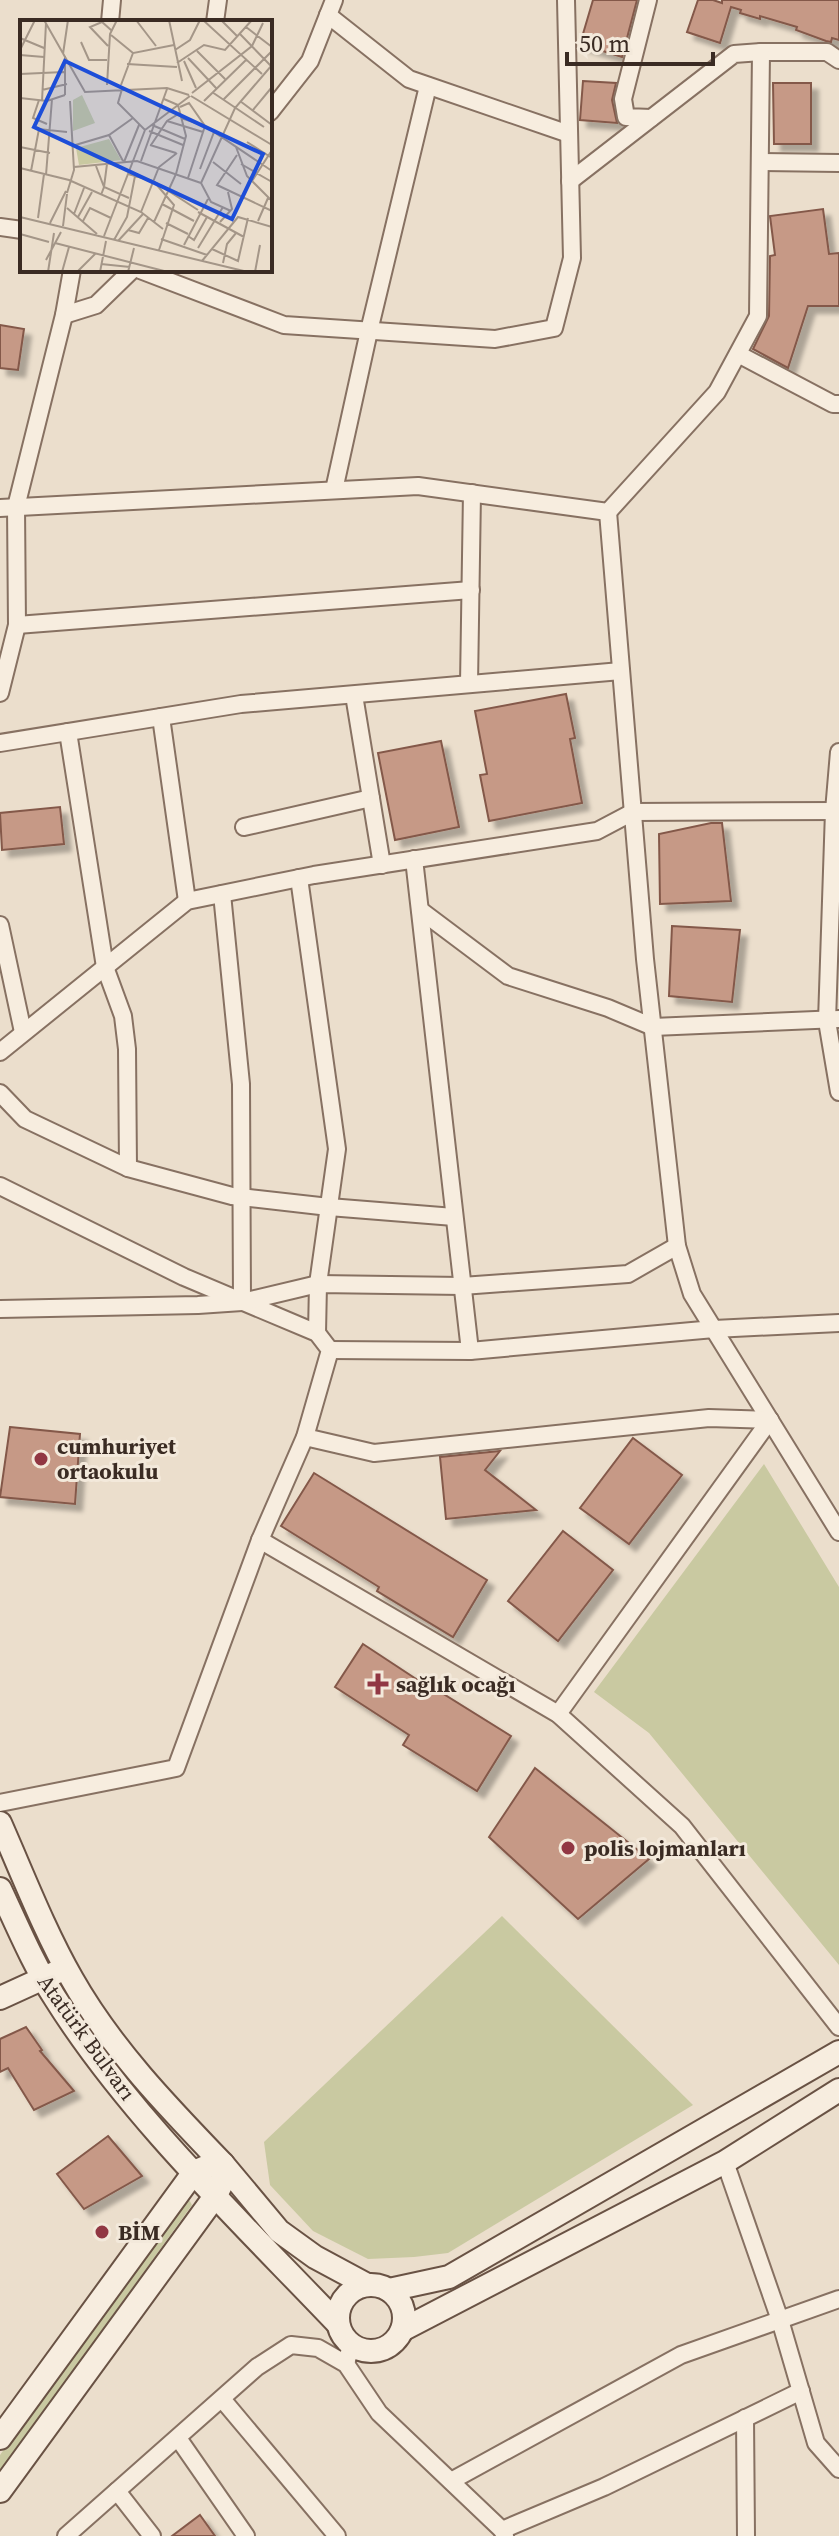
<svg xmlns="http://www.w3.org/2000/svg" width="839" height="2536" viewBox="0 0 839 2536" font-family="'Source Serif 4',serif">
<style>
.green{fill:#c9c9a1}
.building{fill:#c69986;stroke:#84594a;stroke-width:2;filter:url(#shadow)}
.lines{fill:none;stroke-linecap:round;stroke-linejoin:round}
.street-casing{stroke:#877162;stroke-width:20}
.secondary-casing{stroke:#695244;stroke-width:26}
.street{stroke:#f7eddf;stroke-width:16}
.secondary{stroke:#f7eddf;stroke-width:22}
.poi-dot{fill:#913743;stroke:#f3e9db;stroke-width:3}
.labels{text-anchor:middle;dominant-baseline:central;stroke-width:6;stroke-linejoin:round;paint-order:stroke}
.poi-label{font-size:22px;font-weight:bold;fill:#3a2b23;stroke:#f3e9db;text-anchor:start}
.street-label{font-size:22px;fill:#3a2b23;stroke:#f3e9db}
.inset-road{fill:none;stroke:#a49688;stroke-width:2}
.view{fill:#1d4ed8;fill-opacity:0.15;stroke:#1d4ed8;stroke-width:4}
.inset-edge{fill:none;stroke:#3a2b23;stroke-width:4}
</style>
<defs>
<filter id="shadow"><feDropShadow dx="7" dy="7" stdDeviation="2" flood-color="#0004"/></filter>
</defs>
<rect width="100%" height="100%" fill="#ebdecc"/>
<g class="green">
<polygon points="764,1464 839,1587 839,1965 649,1733 594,1692"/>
<polygon points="502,1916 693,2105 448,2253 414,2257 368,2259 313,2231 270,2185 264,2142"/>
<polygon points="188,2198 192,2205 0,2472 0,2455 184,2199"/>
</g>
<g class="building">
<polygon points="593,0 637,0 622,57 580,44"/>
<polygon points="698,0 713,0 722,3 722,0 839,0 839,40 832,38 831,42 826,41 796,30 797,27 760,16 760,19 740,13 741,10 731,7 720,43 687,32"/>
<polygon points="583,81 616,83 612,100 617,123 580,120"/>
<polygon points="773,83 811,83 811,144 774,144"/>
<polygon points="823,209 829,254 839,253 839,306 808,306 788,368 753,349 769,316 770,256 775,255 770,216"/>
<polygon points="0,325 24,329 18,370 0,368"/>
<polygon points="566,694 575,738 570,739 582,803 489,821 480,775 487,774 475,711"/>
<polygon points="441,741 459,827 395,840 378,753"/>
<polygon points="60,807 64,844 2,850 0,813"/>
<polygon points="711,823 722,823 731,901 660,904 659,834"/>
<polygon points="672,926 740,930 732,1002 669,996"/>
<polygon points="10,1427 80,1434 75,1504 0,1497"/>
<polygon points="633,1438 682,1475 629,1544 580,1508"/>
<polygon points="500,1451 485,1470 536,1510 446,1519 440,1457"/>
<polygon points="314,1473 487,1580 453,1637 377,1591 379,1587 281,1526"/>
<polygon points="563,1531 613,1570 558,1641 508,1601"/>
<polygon points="363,1644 436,1692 437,1690 511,1736 477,1791 403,1745 409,1735 335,1687"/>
<polygon points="535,1768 649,1859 578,1919 489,1837"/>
<polygon points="26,2027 42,2050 40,2051 74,2091 34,2110 8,2068 0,2072 0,2039"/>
<polygon points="108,2136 142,2176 84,2209 57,2174"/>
<polygon points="200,2515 215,2536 172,2536"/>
</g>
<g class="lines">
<defs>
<g id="street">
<polyline points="648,0 623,99 626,117 651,118"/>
<polyline points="328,15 409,79 569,134"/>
<polyline points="110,22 112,0"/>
<polyline points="215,22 218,0"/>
<polyline points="270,112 310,61 334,0"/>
<polyline points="760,162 839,163"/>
<polyline points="570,181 734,54 761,52 827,52 839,60"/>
<polyline points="0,227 22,230"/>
<polyline points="140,270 284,325 495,339 554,328 572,258 566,0"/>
<polyline points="64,315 96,305 132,270"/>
<polyline points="738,354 833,404 839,404"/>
<polyline points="334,490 369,331 428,86"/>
<polyline points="0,508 418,486 608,512 717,392 758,316 761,52"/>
<polyline points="608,512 645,959 677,1246 692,1294 839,1532"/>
<polyline points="17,625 471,590"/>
<polyline points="469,684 472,493"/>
<polyline points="0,693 17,625 16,507 64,315 72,270"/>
<polyline points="354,695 382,865"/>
<polyline points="161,717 187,901"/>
<polyline points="68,732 105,967 123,1016 127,1049 128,1168"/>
<polyline points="0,743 241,704 621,671"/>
<polyline points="839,752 834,811 827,1021 839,1092"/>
<polyline points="244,827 371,798"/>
<polyline points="414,859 470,1351"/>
<polyline points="299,878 337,1149 318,1284 317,1333"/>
<polyline points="222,894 241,1084 242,1302"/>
<polyline points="420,910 508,976 608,1008 653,1027 839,1019"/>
<polyline points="0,925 23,1032"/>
<polyline points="0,1052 187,901 314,875 597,831 633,812 839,811"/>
<polyline points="0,1093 25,1119 128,1168 232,1196 329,1207 454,1217"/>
<polyline points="0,1186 184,1277 317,1333 330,1350 305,1437 260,1540 176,1768 0,1803"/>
<polyline points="0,1309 198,1305 242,1302 318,1284 462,1286 628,1274 677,1246"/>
<polyline points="330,1350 470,1351 714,1329 839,1323"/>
<polyline points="305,1437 374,1453 709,1418 770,1420"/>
<polyline points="260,1540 558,1714 682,1826 839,2027"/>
<polyline points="558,1714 770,1420"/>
<polyline points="725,2162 780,2320 816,2443 839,2469"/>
<polyline points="346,2364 351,2345"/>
<polyline points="222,2399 337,2536"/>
<polyline points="745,2418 746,2536"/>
<polyline points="178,2438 246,2536"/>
<polyline points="451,2481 681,2355 839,2299"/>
<polyline points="117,2491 152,2536"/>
<polyline points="502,2530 604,2487 801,2391"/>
<polyline points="66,2536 257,2367 291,2345 318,2348 346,2364 379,2413 502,2530 505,2536"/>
</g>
<g id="secondary">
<path d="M0,1823C23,1875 44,1930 72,1979C111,2048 168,2107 223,2164L222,2183L216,2195L0,2491"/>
<path d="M0,1889C17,1925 33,1964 55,1998C129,2116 242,2223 338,2324"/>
<polyline points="0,1998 57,1972"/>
<circle cx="371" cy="2318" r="33"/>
<polyline points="389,2290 449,2277 839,2052"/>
<polyline points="402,2330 725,2162 839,2090"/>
<polyline points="0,2438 194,2172 213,2164 223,2164 279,2231 315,2257 367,2285"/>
</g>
</defs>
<use href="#street" class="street-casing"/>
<use href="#secondary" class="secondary-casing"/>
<use href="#street" class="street"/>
<use href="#secondary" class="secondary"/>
</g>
<g class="poi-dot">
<circle cx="41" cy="1459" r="8"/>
<path d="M374 1672h8v8h8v8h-8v8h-8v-8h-8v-8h8z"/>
<circle cx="568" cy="1848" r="8"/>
<circle cx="102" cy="2232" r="8"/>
</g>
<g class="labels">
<g class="poi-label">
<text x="57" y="1446">cumhuriyet<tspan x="57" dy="25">ortaokulu</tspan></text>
<text x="396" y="1684">sağlık ocağı</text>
<text x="584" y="1848">polis lojmanları</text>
<text x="118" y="2232">BİM</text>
</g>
<g class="street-label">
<text transform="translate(87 2037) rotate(54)">Atatürk Bulvarı</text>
</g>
</g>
<g transform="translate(20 20)">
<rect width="252" height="252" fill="#ebdecc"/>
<path d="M62,75L75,103L53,111V80ZM89,119L101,140L59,145L56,128Z" fill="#c9c9a1"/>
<path class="inset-road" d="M24,0L65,72L147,68L169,75M116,0L136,26M149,0L162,61M183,0L242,54M201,0L218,17M226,7L252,27M220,14L251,46M91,15L113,33M0,18L24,28M61,22L69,40H87M88,26L70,7L82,2L91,10M0,30L15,0M155,30L170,20L180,0M177,31L205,59M43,34L48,0M0,35L24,37M45,36V75M168,38L196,68M164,41L176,68M157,43L184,25L205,30L232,0M107,44L157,47M0,54L44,52M87,65L90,14L97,0M101,65L113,33L154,25M102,69L98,83L125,110L170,76M22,70L47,64M192,72L244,107M172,73L232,26L243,3M171,76L252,125M0,78L27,81L45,75M19,80L13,98L27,104M203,80L252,31M22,81L26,3M184,81L227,39M220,81L252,105M160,87L169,83L185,106L168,158M233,90L252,67M161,98L185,106L252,151M147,101L183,112M132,105L165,119M129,111L163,125M89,115L103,141M227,122L252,138M130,125L156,133M131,125L147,101L160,93M52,126L89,115L113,98M0,127L30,133M216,127L227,156L252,181M217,135L197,165L252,191M121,141L147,69M104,142L119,105M193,142L221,164M87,144L84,167L109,178M221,144L252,162M76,146L84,167L81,175M54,147L117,141L181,163M0,148L49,160L121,192L143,209M180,149L194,112M11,151L19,109L47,112M108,154L133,161L178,190M26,155L32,79M232,161L252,130M136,164L154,185L139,230M47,173L54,150L50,81M142,184L174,201M47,188L77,214M211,191L191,182L181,163L215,88L252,45M121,192L139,147L157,133M178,192L224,217M54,194L64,168M0,197L228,252M58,197L72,172M18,198L24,154M63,201L70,188L91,198M238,201L248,178M134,202L156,154L166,116L158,85L144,79M200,202L212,189L208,172M30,203L46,171M146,203L168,214M43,206L47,174M108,210L119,213L128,198M0,214L29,222M84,216L125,110M168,216L174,220L187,197M141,219L187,235M94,220L107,197L115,156M98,221L123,194M35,223L148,252M164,225L188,179M178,228L203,187M192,229L218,241L228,198M26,240L41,212M182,241L218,197L252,207M203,243L207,224L216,213M81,244L110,247M28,252L34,213M42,252L49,227M57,252L75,234M80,252L86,221M108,252L114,228M235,252L240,225"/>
<path class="view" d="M45,41L243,134L212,199L14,107Z"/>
<rect width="252" height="252" class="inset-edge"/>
</g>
<path d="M567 52v12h146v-12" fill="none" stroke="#3a2b23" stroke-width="4"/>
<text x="579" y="52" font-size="24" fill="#3a2b23" stroke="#f3e9db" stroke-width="6" paint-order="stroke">50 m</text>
</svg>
